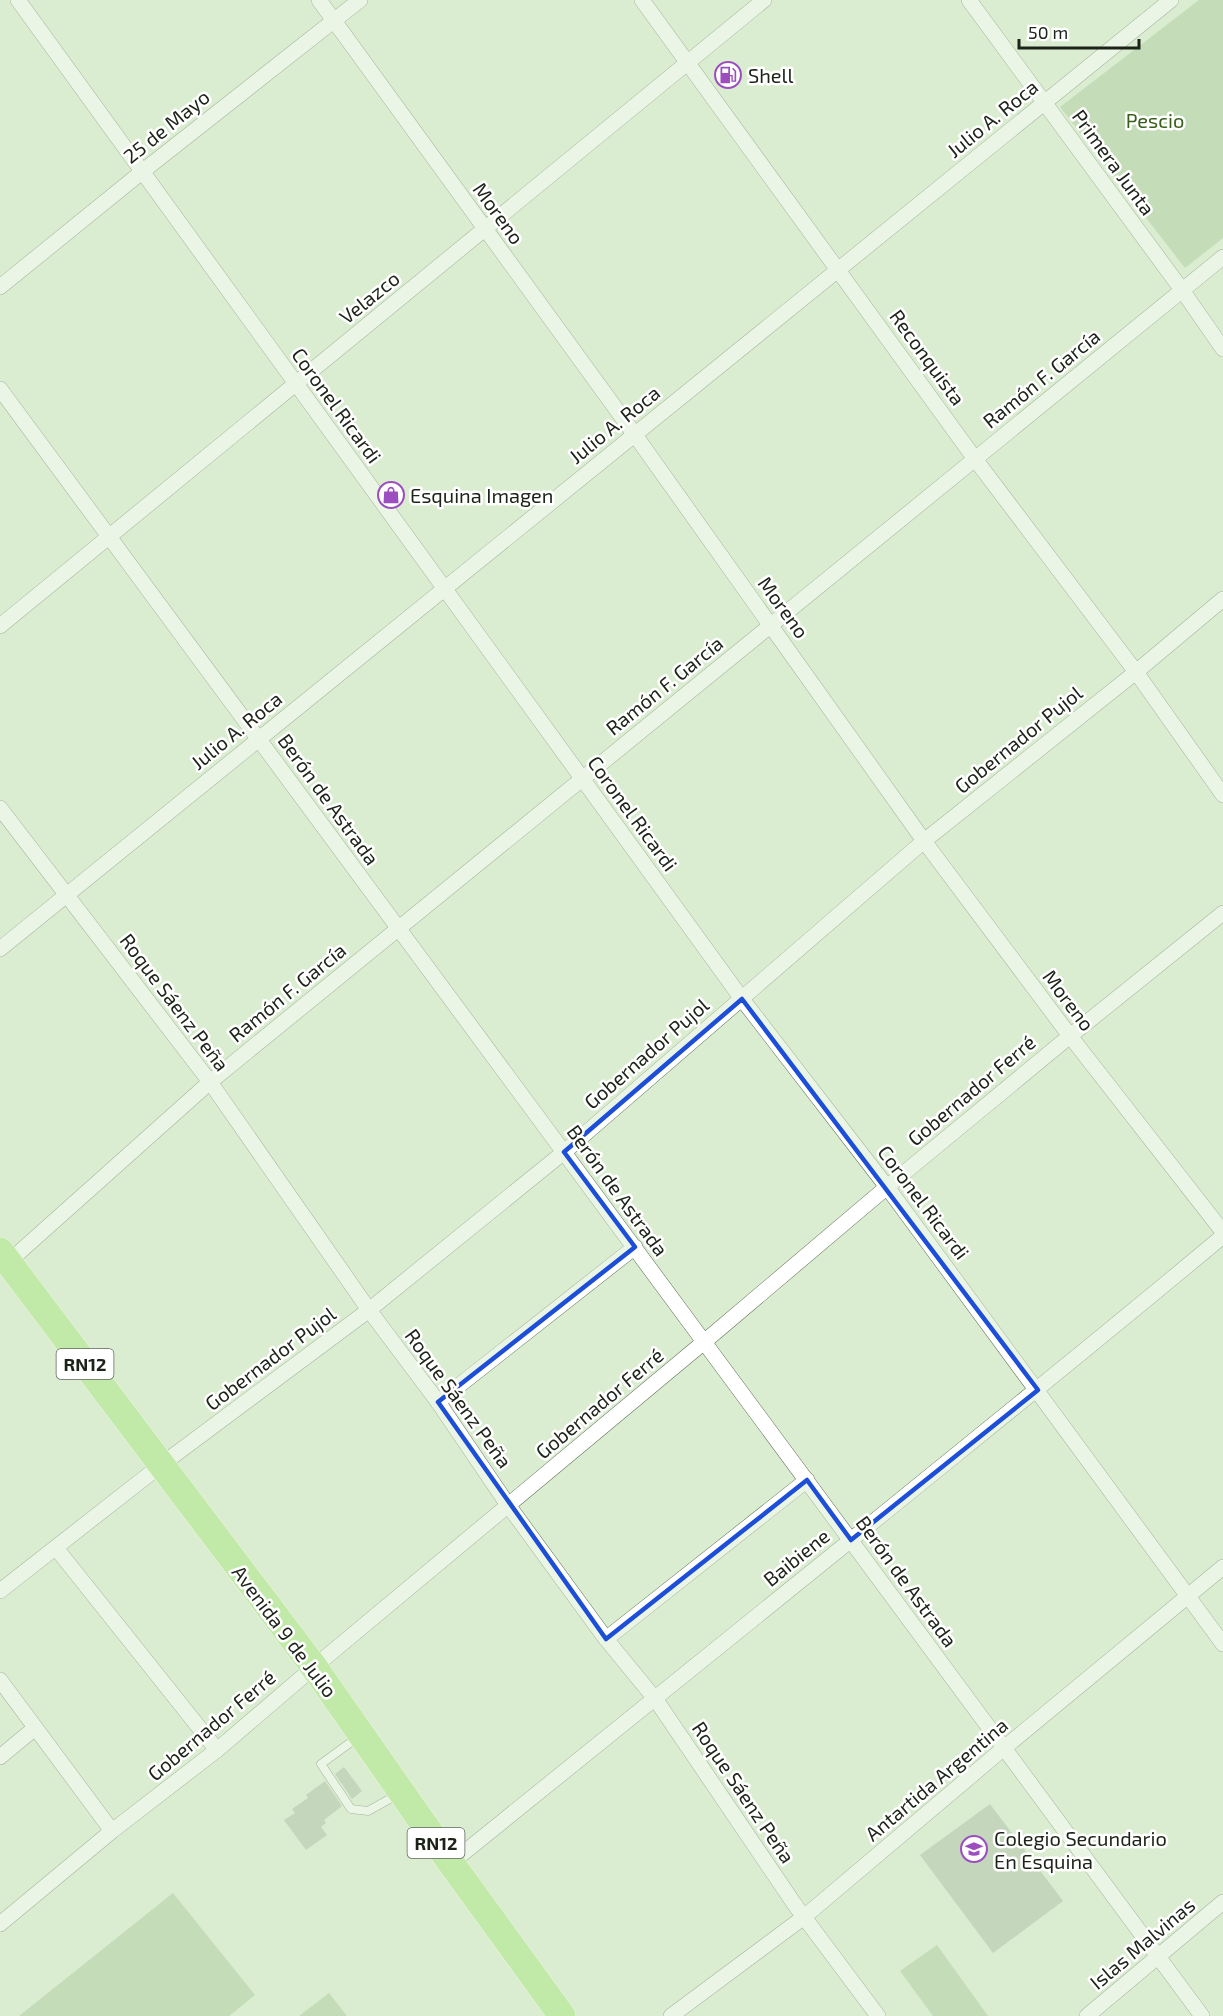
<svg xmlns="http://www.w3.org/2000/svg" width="1223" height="2016" viewBox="0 0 1223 2016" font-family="'Exo 2',sans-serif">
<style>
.green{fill:#a9c797}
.building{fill:#a8ba9f}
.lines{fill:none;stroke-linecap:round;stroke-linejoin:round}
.lane-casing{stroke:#617158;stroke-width:9}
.street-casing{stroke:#617158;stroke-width:16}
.highway-casing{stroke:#fff;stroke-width:28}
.lane{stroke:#fff;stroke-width:8}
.street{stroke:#fff;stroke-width:15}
.highway{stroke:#a2e675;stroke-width:27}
.marked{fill:none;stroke:#1d4ed8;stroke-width:4.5;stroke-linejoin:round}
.labels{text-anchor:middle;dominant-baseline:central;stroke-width:5;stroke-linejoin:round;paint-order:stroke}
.shield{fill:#fff;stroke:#60655d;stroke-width:1.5}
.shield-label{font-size:18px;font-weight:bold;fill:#1c2318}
.poi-label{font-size:20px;fill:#1c2318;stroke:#fff;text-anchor:start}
.street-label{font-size:20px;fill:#1c2318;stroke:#fff}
.park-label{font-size:20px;fill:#39601b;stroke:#fff}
</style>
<rect width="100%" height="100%" fill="#dbedd1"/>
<g class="green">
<polygon points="1199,0 1223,0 1223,238 1185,268 1060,107"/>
<polygon points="173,1893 255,1995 229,2016 19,2016"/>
<polygon points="937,1945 988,2016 933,2016 900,1971"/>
<polygon points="329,1993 347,2016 299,2016"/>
</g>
<g class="building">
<polygon points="344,1767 362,1791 352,1799 335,1774"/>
<polygon points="325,1781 342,1806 324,1820 326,1823 321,1827 327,1835 306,1850 284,1820 295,1813 292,1809 308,1798 306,1795"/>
<polygon points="990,1804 1063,1901 993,1953 920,1855"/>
</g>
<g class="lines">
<defs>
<polyline id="lane" points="358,1737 321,1764 351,1809 368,1811 397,1795"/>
<g id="street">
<polyline points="18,0 742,999 887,1187 1223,1644"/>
<polyline points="319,0 635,435 924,841 1070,1036 1223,1232"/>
<polyline points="642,0 975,459 1136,672 1223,795"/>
<polyline points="969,0 1182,290 1223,349"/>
<polyline points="0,287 143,171 360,0"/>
<polyline points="0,389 1202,2016"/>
<polyline points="0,626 764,0"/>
<polyline points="0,808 210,1082 369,1310 438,1402 508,1505 606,1639 656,1700 795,1905 878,2016"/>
<polyline points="0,949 1171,0"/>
<polyline points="5,1265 210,1082 1223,257"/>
<polyline points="438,1402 635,1247"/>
<polyline points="56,1548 217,1750"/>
<polyline points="0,1591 161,1465 369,1310 564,1152 924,841 1136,672 1223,599"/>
<polyline points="606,1639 807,1480"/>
<polyline points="0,1680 112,1831"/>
<polyline points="0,1757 35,1728"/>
<path d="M451,1863C585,1756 718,1648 851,1540C975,1439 1100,1339 1223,1236"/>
<polyline points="0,1924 112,1831 217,1750 314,1667 704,1342 887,1187 1070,1036 1223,913"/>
<polyline points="671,2016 804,1917 1004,1748 1223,1567"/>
<polyline points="1087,2016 1223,1902"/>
</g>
<polyline id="highway" points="0,1251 314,1667 451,1863 562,2016"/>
</defs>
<use href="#lane" class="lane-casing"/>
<use href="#street" class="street-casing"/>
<use href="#highway" class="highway-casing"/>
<use href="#lane" class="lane"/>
<use href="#street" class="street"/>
<use href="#highway" class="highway"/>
</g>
<path d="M0 0H1223V2016H0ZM742,999L1038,1390L851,1540L807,1480L606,1639L438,1402L635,1247L564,1152Z" fill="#dbedd1" fill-opacity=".55" fill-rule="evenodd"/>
<path class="marked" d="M742,999L1038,1390L851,1540L807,1480L606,1639L438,1402L635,1247L564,1152Z"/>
<defs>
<symbol id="fuel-ring" viewBox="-11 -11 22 22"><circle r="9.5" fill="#fff" stroke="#9c4ebf" stroke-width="1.5"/><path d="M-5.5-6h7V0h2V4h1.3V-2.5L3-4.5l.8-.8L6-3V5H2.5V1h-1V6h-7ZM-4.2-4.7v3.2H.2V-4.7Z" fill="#9c4ebf"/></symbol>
<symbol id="shop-ring" viewBox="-11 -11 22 22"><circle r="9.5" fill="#fff" stroke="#9c4ebf" stroke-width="1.5"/><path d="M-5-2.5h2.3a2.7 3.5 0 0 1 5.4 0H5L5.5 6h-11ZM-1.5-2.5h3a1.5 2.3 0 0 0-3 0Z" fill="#9c4ebf"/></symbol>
<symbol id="school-ring" viewBox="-11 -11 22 22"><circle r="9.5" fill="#fff" stroke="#9c4ebf" stroke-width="1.5"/><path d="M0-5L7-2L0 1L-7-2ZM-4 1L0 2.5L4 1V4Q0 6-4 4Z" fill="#9c4ebf"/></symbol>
</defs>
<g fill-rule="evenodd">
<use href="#fuel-ring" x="713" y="60" width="30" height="30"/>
<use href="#shop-ring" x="376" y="480" width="30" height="30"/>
<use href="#school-ring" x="959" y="1834" width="30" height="30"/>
</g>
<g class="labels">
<g class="shield">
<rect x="56.5" y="1349" width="57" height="30" rx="4.5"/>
<rect x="407.5" y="1828" width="57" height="30" rx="4.5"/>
</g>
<g class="shield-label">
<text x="85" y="1364">RN12</text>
<text x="436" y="1843">RN12</text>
</g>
<g class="poi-label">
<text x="748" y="75">Shell</text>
<text x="410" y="495">Esquina Imagen</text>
<text x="994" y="1838">Colegio Secundario<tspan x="994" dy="23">En Esquina</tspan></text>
</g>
<g class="street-label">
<text transform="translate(992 118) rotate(-39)">Julio A. Roca</text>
<text transform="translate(166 126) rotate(-39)">25 de Mayo</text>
<text transform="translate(1114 162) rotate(54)">Primera Junta</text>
<text transform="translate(499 213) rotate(54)">Moreno</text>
<text transform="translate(369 297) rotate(-39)">Velazco</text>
<text transform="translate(928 357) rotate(54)">Reconquista</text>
<text transform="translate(1041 378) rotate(-39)">Ramón F. García</text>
<text transform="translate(337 405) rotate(54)">Coronel Ricardi</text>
<text transform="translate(614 424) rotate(-39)">Julio A. Roca</text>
<text transform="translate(784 607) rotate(54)">Moreno</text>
<text transform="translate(664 685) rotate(-39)">Ramón F. García</text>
<text transform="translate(236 730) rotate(-39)">Julio A. Roca</text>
<text transform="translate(1018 739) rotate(-39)">Gobernador Pujol</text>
<text transform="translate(329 799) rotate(54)">Berón de Astrada</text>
<text transform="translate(633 813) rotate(54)">Coronel Ricardi</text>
<text transform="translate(287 992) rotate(-39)">Ramón F. García</text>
<text transform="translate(1069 1000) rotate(53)">Moreno</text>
<text transform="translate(175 1002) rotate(53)">Roque Sáenz Peña</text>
<text transform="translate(646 1053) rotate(-41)">Gobernador Pujol</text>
<text transform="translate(971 1090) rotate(-40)">Gobernador Ferré</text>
<text transform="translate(618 1190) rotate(54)">Berón de Astrada</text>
<text transform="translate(924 1202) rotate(53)">Coronel Ricardi</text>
<text transform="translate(270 1358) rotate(-37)">Gobernador Pujol</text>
<text transform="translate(459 1398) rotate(54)">Roque Sáenz Peña</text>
<text transform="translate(599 1403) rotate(-40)">Gobernador Ferré</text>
<text transform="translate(796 1557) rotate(-39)">Baibiene</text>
<text transform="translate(907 1581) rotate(54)">Berón de Astrada</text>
<text transform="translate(285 1631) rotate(53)">Avenida 9 de Julio</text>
<text transform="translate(211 1725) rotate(-40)">Gobernador Ferré</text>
<text transform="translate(936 1779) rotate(-40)">Antartida Argentina</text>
<text transform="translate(744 1792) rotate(56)">Roque Sáenz Peña</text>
<text transform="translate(1142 1943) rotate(-40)">Islas Malvinas</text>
</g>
<g class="park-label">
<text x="1155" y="120">Pescio</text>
</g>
</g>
<path d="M1019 39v9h120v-9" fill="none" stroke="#1c2318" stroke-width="3"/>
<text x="1028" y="39" font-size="18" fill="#1c2318" stroke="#ffffff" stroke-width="4.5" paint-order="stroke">50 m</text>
</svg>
